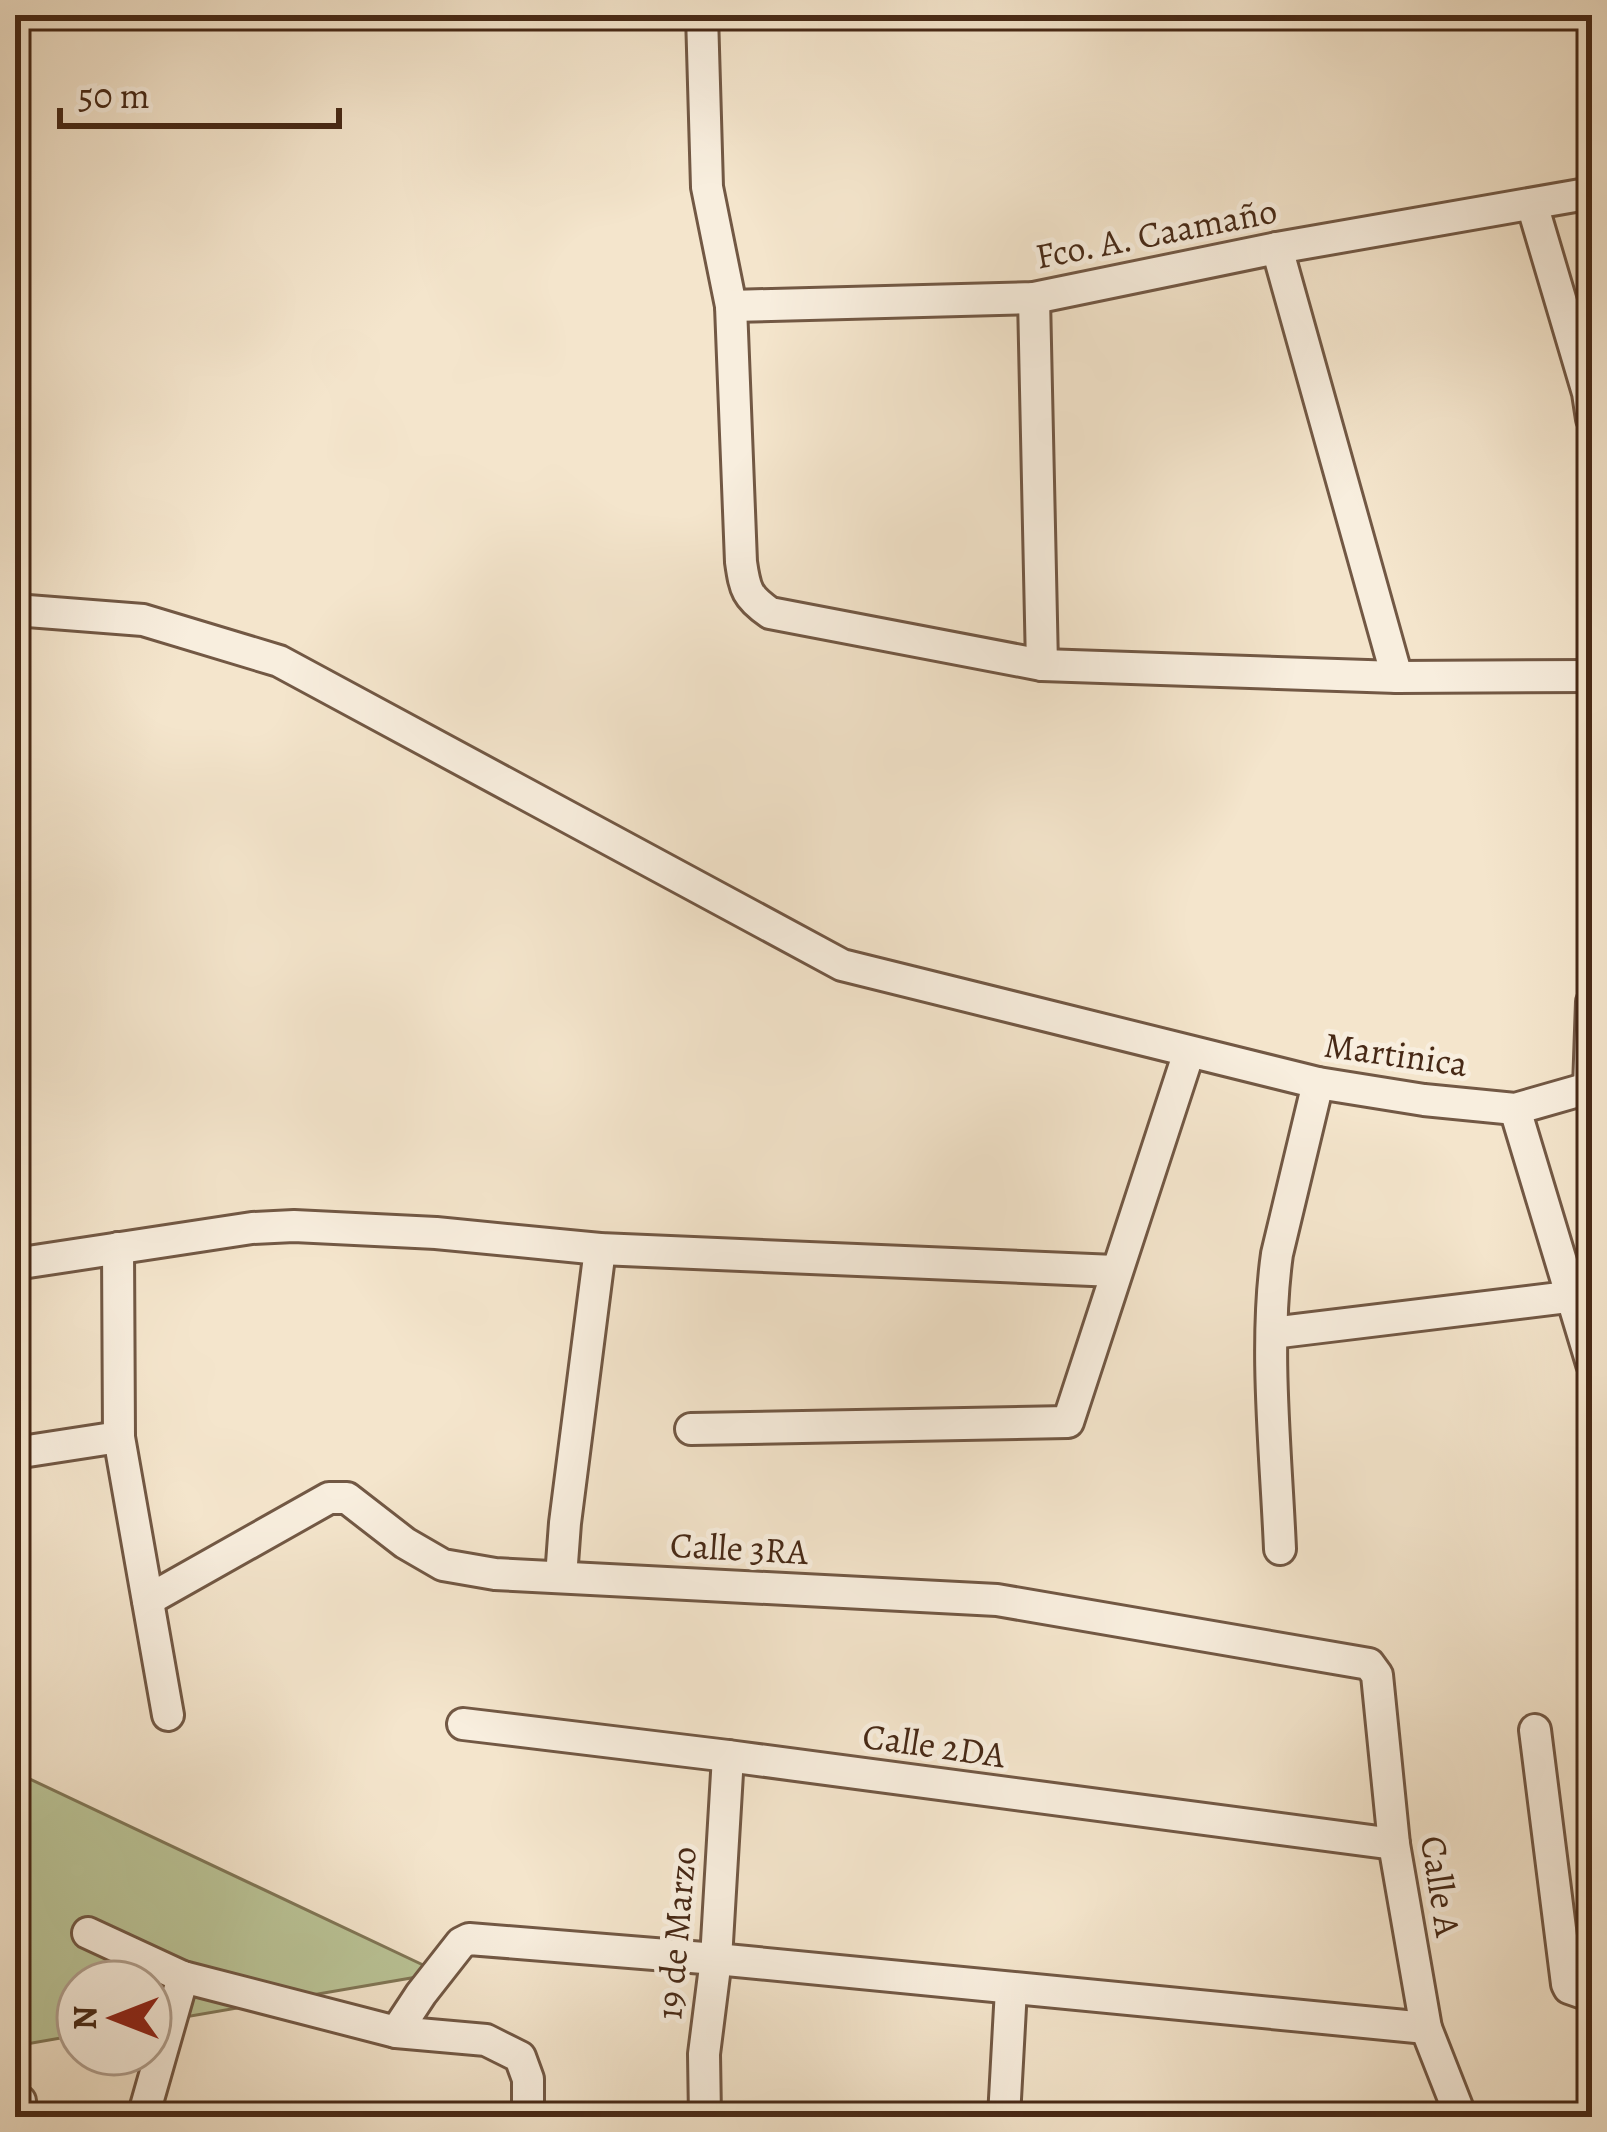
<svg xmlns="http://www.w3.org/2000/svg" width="1607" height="2132" viewBox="0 0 1607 2132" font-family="Alegreya,serif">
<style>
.green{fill:#bbc598;stroke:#817757;stroke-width:3}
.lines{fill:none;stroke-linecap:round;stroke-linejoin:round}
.street-casing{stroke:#725844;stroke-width:36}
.street{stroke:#f8eede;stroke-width:30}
.labels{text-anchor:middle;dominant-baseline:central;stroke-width:10;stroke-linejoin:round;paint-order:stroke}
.street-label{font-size:36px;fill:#472916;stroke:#f8eede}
</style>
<rect width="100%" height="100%" fill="#f4e5cc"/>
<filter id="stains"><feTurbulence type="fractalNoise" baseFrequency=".00167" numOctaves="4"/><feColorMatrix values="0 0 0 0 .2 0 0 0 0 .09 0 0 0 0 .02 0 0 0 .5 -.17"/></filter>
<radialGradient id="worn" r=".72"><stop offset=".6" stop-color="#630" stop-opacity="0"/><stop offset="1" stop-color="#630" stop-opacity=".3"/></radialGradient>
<polygon class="green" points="15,1772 440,1973 150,2023 150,1982 78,1982 78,2035 15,2046"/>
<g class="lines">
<defs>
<g id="street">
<path d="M702,15L707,187L731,306L741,562C745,590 747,597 770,613L1042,665L1397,677L1592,676"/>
<polyline points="1532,204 1588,393 1592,419"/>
<polyline points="1277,248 1397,677"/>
<polyline points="1034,298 1042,665"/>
<polyline points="731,306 1034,298 1277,248 1592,193"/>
<polyline points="15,610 143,620 279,661 842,965 1318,1083 1424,1100 1515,1109 1592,1087"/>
<polyline points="1589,1088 1592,1002"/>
<polyline points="1515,1109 1592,1364"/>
<polyline points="118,1248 119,1437 168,1715"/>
<polyline points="15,1264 252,1228 294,1226 436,1233 600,1249 1115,1271"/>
<polyline points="1272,1333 1592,1294"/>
<polyline points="691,1429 1068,1422 1189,1052"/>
<polyline points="15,1453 119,1437"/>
<path d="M1280,1549C1276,1455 1264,1346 1277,1254L1318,1083"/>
<polyline points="561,1577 565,1523 600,1249"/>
<polyline points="148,1600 329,1498 347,1498 405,1543 443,1565 495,1574 997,1600 1369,1664 1377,1675 1394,1844 1426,2028 1461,2117"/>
<polyline points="463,1724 728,1756 1394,1844"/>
<polyline points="1535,1730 1567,1984 1569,1988 1592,1996"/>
<polyline points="88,1933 183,1977 396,2032 486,2040 520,2057 528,2079 528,2117"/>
<polyline points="396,2032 421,1994 461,1943 469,1939 716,1959 1426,2028"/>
<polyline points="20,2101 21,2117"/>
<polyline points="143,2117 183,1977"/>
<polyline points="705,2117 704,2054 716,1959 728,1756"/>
<polyline points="1004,2117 1011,1989"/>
</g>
</defs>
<use href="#street" class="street-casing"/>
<use href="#street" class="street"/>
</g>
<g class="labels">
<g class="street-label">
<text transform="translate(1156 233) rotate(-11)">Fco. A. Caamaño</text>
<text transform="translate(1396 1054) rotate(8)">Martinica</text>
<text transform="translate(739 1548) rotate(3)">Calle 3RA</text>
<text transform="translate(934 1745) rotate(8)">Calle 2DA</text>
<text transform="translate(1441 1886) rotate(81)">Calle A</text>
<text transform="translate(676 1933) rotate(-85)">19 de Marzo</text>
</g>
</g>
<rect width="1607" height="2132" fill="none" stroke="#f4e5cc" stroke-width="60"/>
<rect x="18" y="18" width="1571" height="2096" fill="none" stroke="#472916" stroke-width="6"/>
<rect x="30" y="30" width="1547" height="2072" fill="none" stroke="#472916" stroke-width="3"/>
<g transform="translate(114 2018) rotate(270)"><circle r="57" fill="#f8eede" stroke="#b19f8e" stroke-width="3"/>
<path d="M0-9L21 45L0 30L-21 45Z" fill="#8f2418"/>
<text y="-18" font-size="33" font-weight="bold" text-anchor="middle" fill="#472916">N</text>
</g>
<path d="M60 108v18h279v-18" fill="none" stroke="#472916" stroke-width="6"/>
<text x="78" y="108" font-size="36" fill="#472916" stroke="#f8eede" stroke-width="9" paint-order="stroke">50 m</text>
<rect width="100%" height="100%" filter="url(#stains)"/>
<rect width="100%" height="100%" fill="url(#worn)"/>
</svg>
